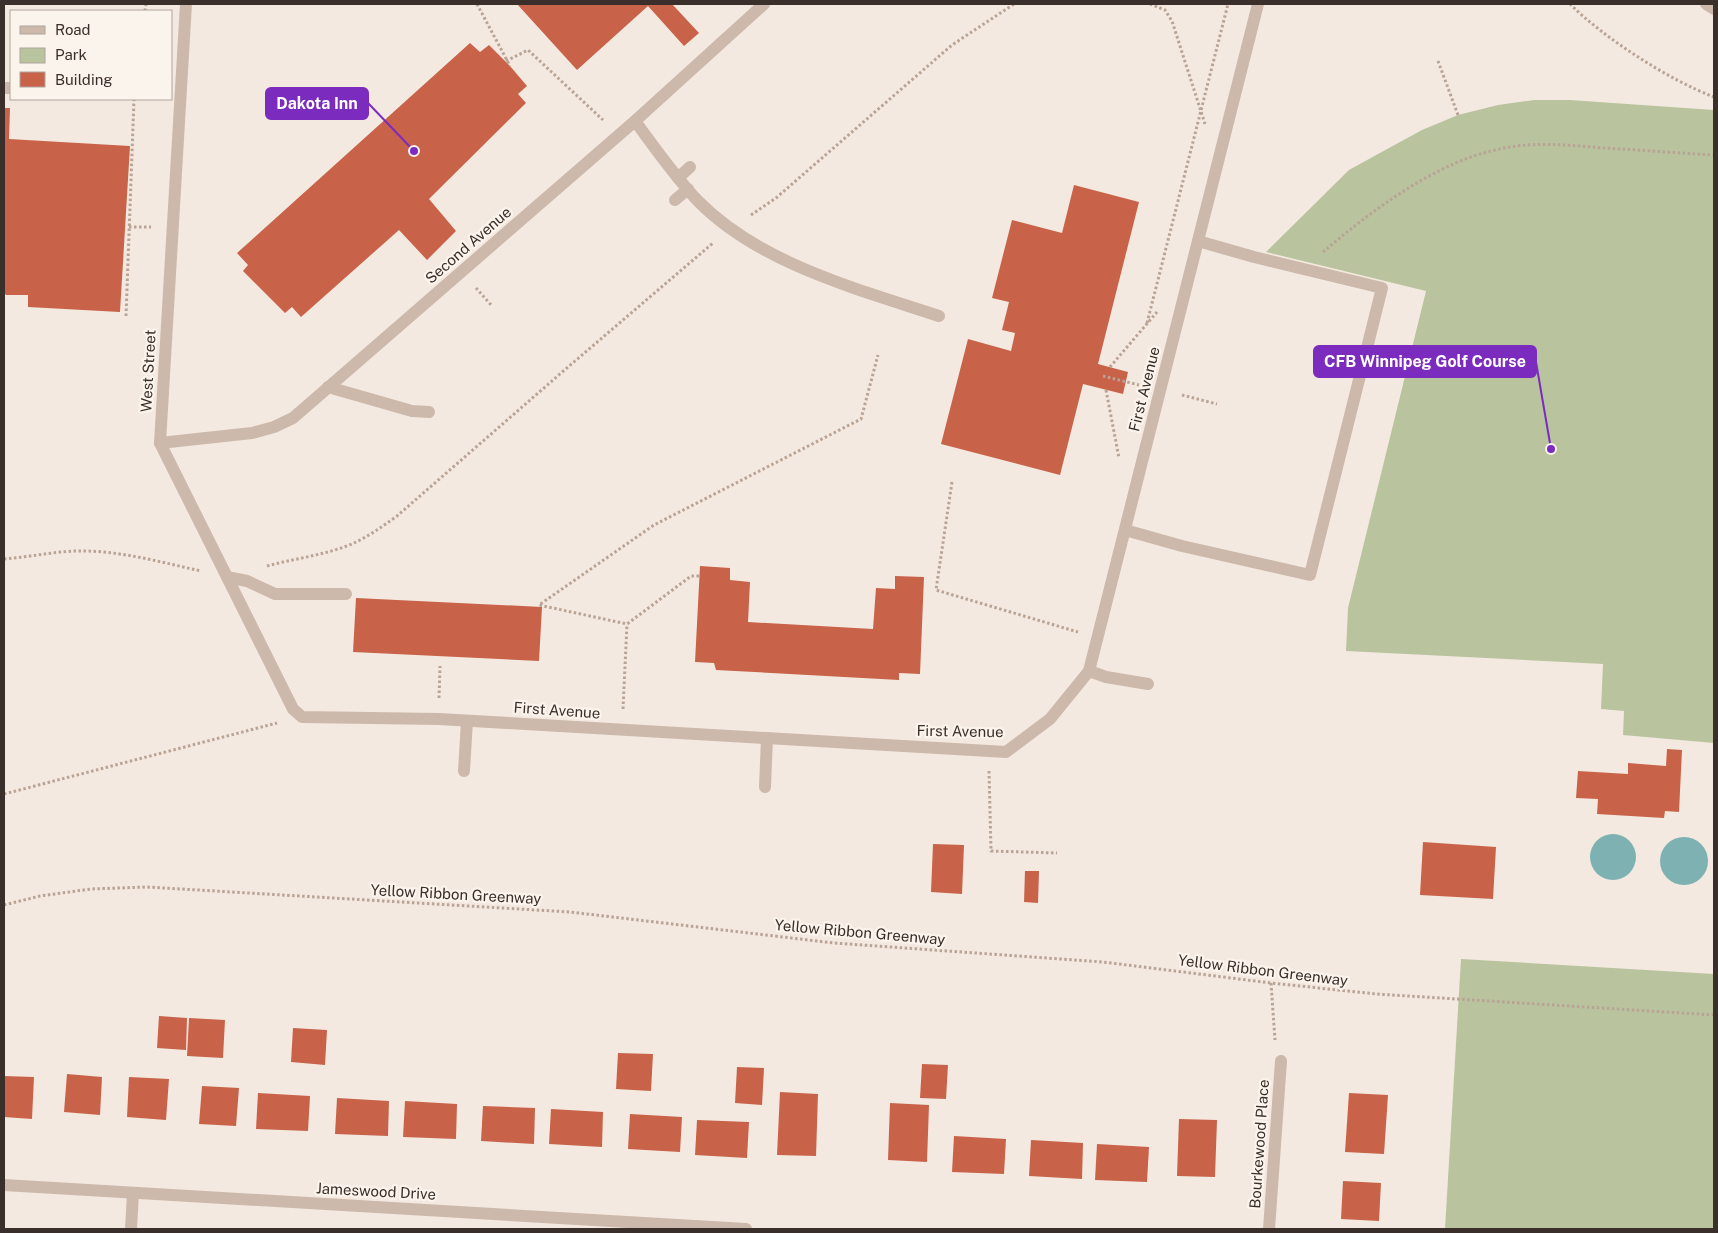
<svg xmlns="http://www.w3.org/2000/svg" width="1718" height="1233" viewBox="0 0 1718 1233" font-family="'Public Sans',sans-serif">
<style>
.green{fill:#b9c49f}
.water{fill:#7db1b2}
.building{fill:#c86349}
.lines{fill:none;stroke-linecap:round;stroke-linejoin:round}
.path{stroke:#b9a395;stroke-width:3;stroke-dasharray:2.5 2.5;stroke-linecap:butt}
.service{stroke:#cdb9ab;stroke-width:12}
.minor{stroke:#cdb9ab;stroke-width:12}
.labels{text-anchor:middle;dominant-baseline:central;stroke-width:4.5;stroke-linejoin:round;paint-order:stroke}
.street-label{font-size:15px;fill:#3a2f2a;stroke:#fbf4ec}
.leader{fill:none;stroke:#7b2cbf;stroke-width:2}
.callout-dot{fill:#7b2cbf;stroke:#fbf4ec;stroke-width:2}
.callout{fill:#7b2cbf;stroke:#7b2cbf;stroke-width:2}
.callout-label{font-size:16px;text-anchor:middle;font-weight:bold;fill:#fff}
</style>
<rect width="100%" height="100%" fill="#f4e9e0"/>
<g class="green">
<polygon points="1534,100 1570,100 1714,110 1714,743 1623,735 1624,711 1601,709 1603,664 1346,651 1348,608 1426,291 1266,252 1349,170 1378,154 1422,130 1458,115 1498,105"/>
<polygon points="1461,959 1714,974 1714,1229 1445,1229"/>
</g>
<g class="water">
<circle cx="1613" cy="857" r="23"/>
<circle cx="1684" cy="861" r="24"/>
</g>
<g class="building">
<polygon points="517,4 672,4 699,33 684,46 648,6 577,70"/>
<polygon points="470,43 480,52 489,45 510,66 527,86 518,94 526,103 429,199 456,231 427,260 399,230 301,317 292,307 285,313 243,271 248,265 237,253"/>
<polygon points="4,108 10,108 9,139 130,146 120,312 28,307 28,295 6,295 4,293"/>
<polygon points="1074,185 1139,202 1098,364 1128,372 1123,394 1083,384 1060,475 941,444 968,339 1011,351 1015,333 1002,330 1009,302 992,298 1012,220 1062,233"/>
<polygon points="700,566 730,568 730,580 750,582 748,622 873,629 876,588 895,589 895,576 924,577 920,674 899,673 899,680 716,670 714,663 695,662"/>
<polygon points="356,598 542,607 539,661 353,652"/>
<polygon points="1667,749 1682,750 1679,812 1665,811 1664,818 1597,814 1598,799 1576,798 1578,771 1628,774 1628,763 1666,766"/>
<polygon points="1423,842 1496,847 1493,899 1420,895"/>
<polygon points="933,844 964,845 962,894 931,892"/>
<polygon points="1025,871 1039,871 1038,903 1024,902"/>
<polygon points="159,1016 187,1018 186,1050 157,1048"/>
<polygon points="189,1018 225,1020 223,1058 187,1056"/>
<polygon points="293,1028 327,1030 325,1065 291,1062"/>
<polygon points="618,1053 653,1054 651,1091 616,1089"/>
<polygon points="922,1064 948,1065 946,1099 920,1098"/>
<polygon points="737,1067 764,1068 762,1105 735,1103"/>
<polygon points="67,1074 102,1077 100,1115 64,1112"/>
<polygon points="4,1076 34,1077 32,1119 4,1117"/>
<polygon points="129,1077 169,1079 166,1120 127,1117"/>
<polygon points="202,1086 239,1088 236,1126 199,1124"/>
<polygon points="780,1092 818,1094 816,1156 777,1155"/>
<polygon points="258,1093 310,1096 308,1131 256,1129"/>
<polygon points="1349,1093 1388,1095 1384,1154 1345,1152"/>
<polygon points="337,1098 389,1101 388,1136 335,1134"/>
<polygon points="405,1101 457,1104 456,1139 403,1137"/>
<polygon points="890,1103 929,1105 927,1162 888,1160"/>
<polygon points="483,1106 535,1108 534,1144 481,1141"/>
<polygon points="551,1109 603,1112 602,1147 549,1144"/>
<polygon points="630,1114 682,1117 680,1152 628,1149"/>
<polygon points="1179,1119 1217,1120 1215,1177 1177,1176"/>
<polygon points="697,1120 749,1122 747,1158 695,1155"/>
<polygon points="954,1136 1006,1139 1004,1174 952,1172"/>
<polygon points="1031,1140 1083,1143 1082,1179 1029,1176"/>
<polygon points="1097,1144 1149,1147 1147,1182 1095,1180"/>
<polygon points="1343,1181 1381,1183 1379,1221 1341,1219"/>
</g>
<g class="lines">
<g class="path">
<polyline points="477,4 510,66"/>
<polyline points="1150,4 1165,10 1172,21 1205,124"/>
<path d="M1570,4C1604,38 1669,80 1714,97"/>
<polyline points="145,11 146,4"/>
<polyline points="506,61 528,50 603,120"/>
<polyline points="1438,61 1458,115"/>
<polyline points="751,215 776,198 952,45 1014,4"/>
<polyline points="129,227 151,227"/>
<path d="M1323,252C1370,212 1433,164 1495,150C1530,141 1568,145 1604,148C1641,150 1678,153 1714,155"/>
<polyline points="476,288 492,306"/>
<polyline points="126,316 134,99"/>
<polyline points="1147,323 1228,4"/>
<polyline points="1110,367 1157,312"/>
<polyline points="1103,376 1139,385"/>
<polyline points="1106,390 1119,458"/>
<polyline points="1182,395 1217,404"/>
<polyline points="952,482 936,590 1078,632"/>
<path d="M4,559C28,557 52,552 76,551C118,550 160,562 201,571"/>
<path d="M267,566C296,558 327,555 354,543C369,536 383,526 397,516L568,367L713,243"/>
<polyline points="699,576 691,576 627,624 539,605 654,525 861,419 878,355"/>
<polyline points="439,698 440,666"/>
<polyline points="623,709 627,624"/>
<polyline points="989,771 991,851 1057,853"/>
<polyline points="4,794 277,723"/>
<polyline points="4,905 40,896 91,889 147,887 570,912 834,943 1103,962 1271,983 1376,994 1714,1015"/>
<polyline points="1271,983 1275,1040"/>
</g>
<g class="service">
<polyline points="4,88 11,88"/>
<path d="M635,121C655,148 675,177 698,201C760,264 858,289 939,316"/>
<polyline points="678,178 690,167"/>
<polyline points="675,200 688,189"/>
<polyline points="328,387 412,411 429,412"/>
<polyline points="1125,530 1182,546 1310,575 1382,288 1254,257 1198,241"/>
<polyline points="1089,671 1106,677 1148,684"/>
<polyline points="464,771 467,721"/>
<polyline points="765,787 767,738"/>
</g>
<g class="minor">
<polyline points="186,4 160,443 293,709 302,717 439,719 1006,752 1050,719 1089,671 1258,4"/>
<polyline points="1706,4 1714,9"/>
<polyline points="160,443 252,433 274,427 293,418 635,121 764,4"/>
<polyline points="227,577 247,581 275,594 346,594"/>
<polyline points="4,1185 746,1229"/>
<polyline points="131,1229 133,1193"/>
<polyline points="1269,1229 1281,1061"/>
</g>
</g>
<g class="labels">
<g class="street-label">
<text transform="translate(468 245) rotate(-41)">Second Avenue</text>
<text transform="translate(148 371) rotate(-87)">West Street</text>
<text transform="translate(1144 389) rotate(-76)">First Avenue</text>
<text transform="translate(557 710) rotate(4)">First Avenue</text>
<text transform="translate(960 731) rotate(1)">First Avenue</text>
<text transform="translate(456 894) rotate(3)">Yellow Ribbon Greenway</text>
<text transform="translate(860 932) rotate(5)">Yellow Ribbon Greenway</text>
<text transform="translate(1263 970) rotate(7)">Yellow Ribbon Greenway</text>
<text transform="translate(1259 1144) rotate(-86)">Bourkewood Place</text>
<text transform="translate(376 1191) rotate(3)">Jameswood Drive</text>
</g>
</g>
<path class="leader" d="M414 151L368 103M1551 449L1536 362"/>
<g class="callout-dot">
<circle cx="414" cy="151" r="5"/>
<circle cx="1551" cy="449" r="5"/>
</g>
<g class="callout">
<rect x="266" y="88" width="102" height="31" rx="5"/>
<rect x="1314" y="346" width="222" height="31" rx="5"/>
</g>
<g class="callout-label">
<text x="317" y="109">Dakota Inn</text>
<text x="1425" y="367">CFB Winnipeg Golf Course</text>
</g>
<rect width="1718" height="1233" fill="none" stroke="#3a2f2a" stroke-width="10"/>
<rect x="10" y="10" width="162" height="90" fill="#fbf4ec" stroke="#aea59e"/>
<rect x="20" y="26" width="25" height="8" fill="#cdb9ab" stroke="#aea59e"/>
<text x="55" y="35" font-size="15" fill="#3a2f2a">Road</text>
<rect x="20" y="48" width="25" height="15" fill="#b9c49f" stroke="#aea59e"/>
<text x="55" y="60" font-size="15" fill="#3a2f2a">Park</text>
<rect x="20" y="72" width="25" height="15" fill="#c86349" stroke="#aea59e"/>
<text x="55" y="85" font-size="15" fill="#3a2f2a">Building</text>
</svg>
